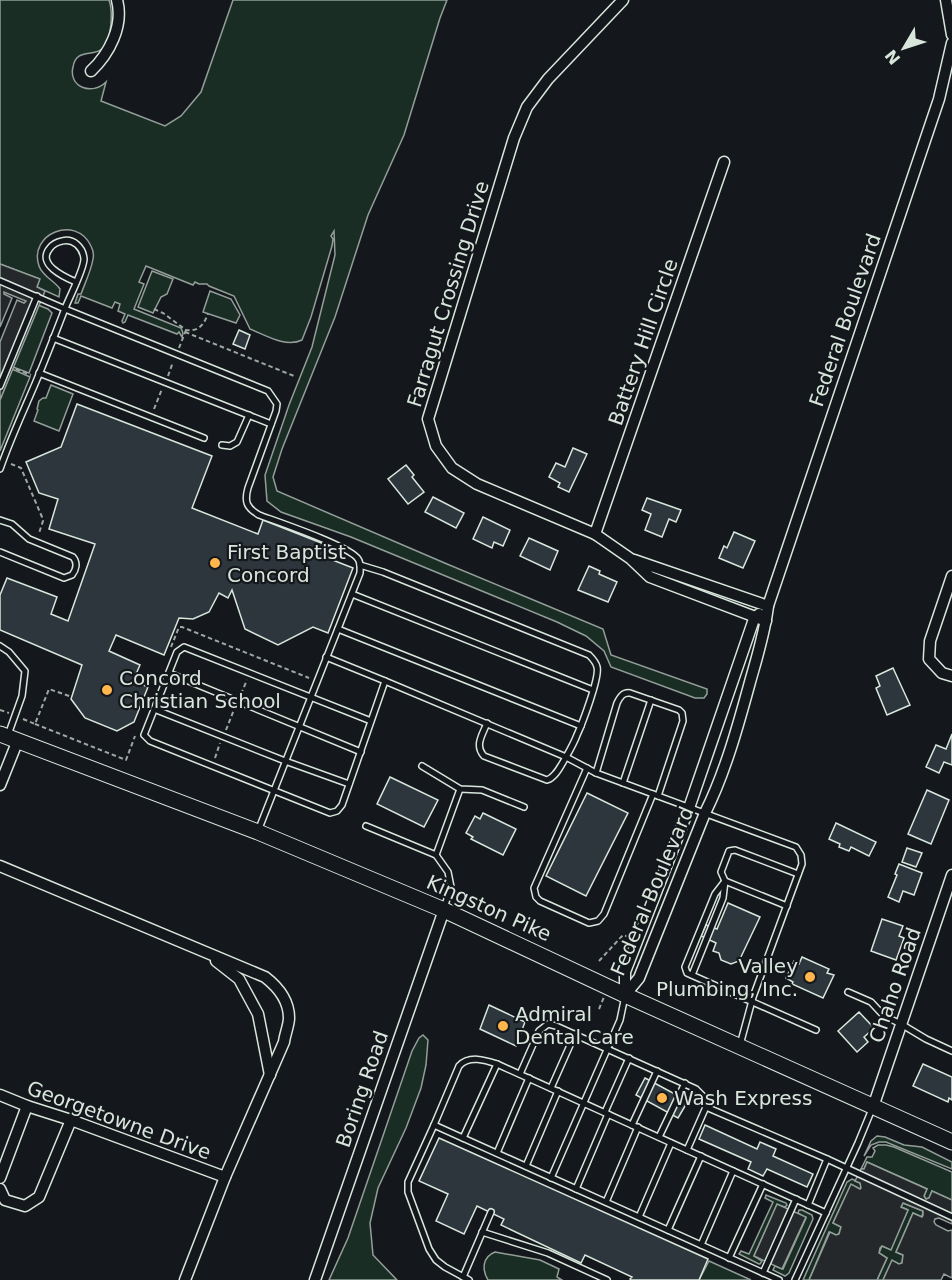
<svg xmlns="http://www.w3.org/2000/svg" width="952" height="1280" viewBox="0 0 952 1280" font-family="'DejaVu Sans',sans-serif">
<style>
.green{fill:#1a2d24;stroke:#939e99;stroke-width:1.5}
.parking{fill:#24282b;stroke:#939e99;stroke-width:1.5}
.building{fill:#2c363c;stroke:#d8e6dc;stroke-width:1.5}
.lines{fill:none;stroke-linecap:round;stroke-linejoin:round}
.lane-casing{stroke:#d8e6dc;stroke-width:8}
.street-casing{stroke:#d8e6dc;stroke-width:13}
.primary-casing{stroke:#d8e6dc;stroke-width:17}
.path{stroke:#9da8a2;stroke-width:2;stroke-dasharray:4.5 3;stroke-linecap:butt}
.lane{stroke:#14181c;stroke-width:5}
.street{stroke:#14181c;stroke-width:10}
.primary{stroke:#14181c;stroke-width:15}
.poi-dot{fill:#ffb74d;stroke:#14181c;stroke-width:2}
.labels{text-anchor:middle;dominant-baseline:central;stroke-width:4.5;stroke-linejoin:round;paint-order:stroke}
.street-label{font-size:20px;fill:#d8e6dc;stroke:#14181c}
.poi-label{font-size:20px;fill:#d8e6dc;stroke:#14181c;text-anchor:start}
</style>
<rect width="100%" height="100%" fill="#14181c"/>
<g class="green">
<path d="M0,0H109C113,11 112,41 102,49C92,57 76,48 73,67C68,87 92,96 106,82L101,101L165,126L181,116L201,92L233,0H447L440,18L404,135L368,215L335,317L282,449L273,477L277,491L447,564L603,629L611,655L707,689V694L704,698H695L611,667L604,651L586,636L557,622L351,537L281,512L267,501L265,475L289,405L312,347L335,255L334,231L331,236L333,239L332,246L311,317L302,340C286,348 265,335 250,329L234,296L209,286L207,284H199L195,282L193,285L146,266L139,282L144,284L134,309L181,328L183,333L182,337L179,332L177,334L128,315L125,322L123,323L122,321L125,314L118,311L120,304L115,302L112,308L81,296L78,303H75L78,294H81C85,283 91,271 93,259C94,255 93,250 91,246C76,214 28,234 39,266C43,277 54,280 60,289L59,297L37,287L39,279L0,264Z"/>
<polygon points="152,271 173,279 167,294 161,297 153,313 138,307"/>
<polygon points="210,291 231,299 240,315 236,323 203,312"/>
<polygon points="38,305 48,309 52,313 29,373 13,367"/>
<polygon points="12,369 30,377 0,451 0,400"/>
<polygon points="51,385 73,394 59,431 34,421 38,410 37,409 39,401 43,398 46,398"/>
<polygon points="423,1035 428,1040 426,1065 421,1088 406,1128 378,1188 370,1223 373,1255 397,1280 329,1280 348,1238 412,1051 419,1038"/>
<polygon points="877,1136 885,1137 904,1145 922,1147 952,1162 952,1169 886,1142 879,1142 871,1145 864,1156 871,1141"/>
<polygon points="878,1145 886,1145 894,1147 952,1172 952,1200 932,1191 929,1198 926,1199 924,1196 927,1189 867,1162 864,1169 861,1169 867,1157 872,1157 875,1151 873,1148"/>
<polygon points="852,1179 860,1183 862,1186 860,1189 851,1185 833,1223 841,1227 839,1234 836,1235 829,1232 809,1280 803,1280 847,1182"/>
<polygon points="766,1195 786,1203 787,1205 785,1207 777,1205 754,1256 762,1261 760,1264 759,1264 739,1254 741,1251 749,1254 773,1202 765,1198"/>
<polygon points="903,1203 923,1211 922,1217 913,1213 896,1252 903,1255 902,1263 899,1264 892,1261 883,1280 877,1280 887,1258 879,1253 882,1246 890,1249 908,1210 901,1207"/>
<polygon points="799,1210 802,1210 812,1215 813,1219 789,1273 785,1276 773,1270 775,1266 783,1269 806,1218 798,1213"/>
<path d="M495,1252L540,1260L559,1269L557,1277L562,1280H488C482,1270 482,1257 495,1252Z"/>
<polygon points="709,1261 751,1280 699,1280"/>
</g>
<g class="parking">
<polygon points="0,264 40,279 37,287 45,291 0,400 0,342 17,300 24,303 26,301 4,292 4,294 12,298 0,327"/>
<polygon points="867,1162 927,1189 924,1196 926,1199 929,1198 932,1191 952,1200 952,1224 939,1218 935,1219 934,1222 936,1225 948,1231 952,1230 952,1278 944,1274 941,1280 883,1280 892,1260 899,1264 902,1263 903,1255 896,1252 913,1213 922,1217 923,1215 923,1211 903,1203 901,1207 908,1210 891,1250 882,1246 880,1248 879,1253 887,1258 877,1280 809,1280 830,1232 836,1235 839,1234 841,1227 833,1223 851,1184 860,1189 861,1188 860,1183 855,1181 861,1169 864,1169"/>
<polygon points="777,1204 806,1217 782,1269 754,1256"/>
</g>
<g class="building">
<polygon points="239,330 250,335 245,349 233,344"/>
<polygon points="77,404 212,456 192,508 258,534 263,520 334,548 330,559 353,568 328,633 313,627 278,645 245,629 232,590 228,598 219,593 209,612 193,619 179,618 164,655 116,635 109,651 140,665 133,681 148,687 134,722 117,731 85,718 71,699 82,665 0,630 0,595 7,578 57,597 51,614 68,621 95,544 49,529 58,499 39,493 26,462 61,447"/>
<polygon points="573,448 587,454 569,492 558,487 560,483 549,477 556,463 565,467"/>
<polygon points="406,465 414,475 412,477 424,492 408,504 388,479"/>
<polygon points="433,497 464,513 456,528 425,512"/>
<polygon points="647,498 681,510 676,522 669,519 662,537 645,530 651,514 642,510"/>
<polygon points="483,517 510,530 503,546 494,542 492,548 473,539"/>
<polygon points="734,532 755,541 743,568 719,558 724,546 727,548"/>
<polygon points="529,538 558,551 550,570 520,556"/>
<polygon points="589,566 600,571 599,574 617,582 608,602 578,590"/>
<polygon points="893,668 910,705 887,715 876,688 880,686 876,676"/>
<polygon points="952,734 952,765 944,762 939,773 926,767 936,745 946,749"/>
<polygon points="390,777 438,800 424,827 377,804"/>
<polygon points="927,790 949,800 931,844 908,834"/>
<polygon points="587,793 628,813 586,896 546,876"/>
<polygon points="483,813 516,829 503,855 471,839 473,837 466,833 475,816 480,819"/>
<polygon points="836,823 876,842 869,856 851,847 849,851 839,847 840,844 829,839"/>
<polygon points="907,848 922,853 916,867 902,862"/>
<polygon points="899,864 922,873 914,895 903,891 899,902 888,897 897,875 895,874"/>
<polygon points="728,903 760,917 739,961 731,964 721,960 719,953 713,951 716,943 701,936 706,925 717,929"/>
<polygon points="882,919 903,926 899,936 904,938 896,960 871,951"/>
<polygon points="802,957 829,969 827,973 834,975 823,998 792,984 793,982 786,978 794,961 799,964"/>
<polygon points="489,1005 525,1022 516,1046 480,1029"/>
<polygon points="859,1012 874,1028 864,1037 868,1042 857,1052 838,1031"/>
<polygon points="923,1064 952,1077 952,1100 949,1098 948,1102 913,1086"/>
<polygon points="645,1078 688,1101 678,1118 636,1095"/>
<polygon points="705,1125 757,1149 760,1142 776,1149 773,1156 813,1174 807,1187 767,1169 763,1176 748,1169 751,1162 699,1139"/>
<polygon points="439,1138 708,1259 699,1280 631,1280 630,1279 632,1277 585,1255 581,1263 501,1225 504,1219 477,1206 464,1234 436,1221 448,1194 419,1181"/>
</g>
<g class="lines">
<defs>
<g id="lane">
<path d="M0,281L65,309L268,391L277,404L276,411L248,488C244,502 247,508 259,515C278,522 350,546 358,559C361,563 360,569 360,573L258,831"/>
<polyline points="53,338 271,424"/>
<polyline points="39,373 204,438"/>
<polyline points="0,386 37,296"/>
<polyline points="222,445 230,446 237,442 249,415"/>
<path d="M0,469C10,440 23,412 35,384C46,358 56,332 66,306C70,296 84,269 84,259C83,247 73,238 62,241C57,242 53,244 50,248C36,264 64,277 76,282"/>
<path d="M0,520L12,524L29,539L73,557C78,563 76,570 72,575L64,578L0,552"/>
<path d="M360,565L383,572L589,655C593,659 596,662 597,667C600,677 582,724 577,735C574,743 570,750 566,757L385,681"/>
<polyline points="352,594 593,690"/>
<polyline points="338,629 581,726"/>
<polyline points="0,646 9,652 25,671 22,696 8,735"/>
<polyline points="326,657 385,681 342,805 337,811 330,813 150,741 144,735 177,652 184,647 371,721"/>
<polyline points="169,673 361,752"/>
<polyline points="154,709 285,761 349,784"/>
<path d="M487,723C483,734 474,745 484,756L547,780C556,777 561,765 566,757L596,773L796,847L801,855L802,864L753,997L740,1045"/>
<polyline points="422,766 460,789 482,790 524,807"/>
<polyline points="587,768 534,888 536,897 540,901 589,923 598,921 604,914 653,794"/>
<path d="M596,773L617,703C620,697 623,692 630,693L679,710L682,713L683,721L658,796"/>
<polyline points="623,783 651,700"/>
<polyline points="366,826 436,855 448,872 451,887 444,908"/>
<polyline points="436,855 460,789"/>
<polyline points="725,881 715,894 685,967 687,973 816,1030"/>
<polyline points="725,881 787,906"/>
<polyline points="692,975 723,898 725,881 721,872 729,851 735,850 798,874"/>
<polyline points="848,992 871,1002 884,1016 901,1024 926,1039 952,1051"/>
<polyline points="520,1074 539,1031 548,1024 556,1026 696,1089 705,1098 706,1107 827,1159 952,1217"/>
<polyline points="551,1088 575,1034"/>
<polyline points="605,1112 629,1058"/>
<polyline points="434,1125 779,1280"/>
<polyline points="632,1125 657,1071"/>
<polyline points="659,1137 685,1083"/>
<polyline points="463,1138 497,1064"/>
<polyline points="687,1150 706,1107"/>
<polyline points="497,1153 529,1078"/>
<polyline points="526,1166 558,1091"/>
<polyline points="551,1178 620,1020 625,996"/>
<polyline points="576,1189 608,1114"/>
<polyline points="606,1202 638,1127"/>
<polyline points="808,1205 827,1159"/>
<polyline points="639,1217 671,1143"/>
<polyline points="668,1230 701,1156"/>
<polyline points="482,1232 548,1253 607,1280"/>
<polyline points="701,1245 733,1171"/>
<polyline points="729,1258 763,1184"/>
<polyline points="763,1273 796,1199"/>
<polyline points="463,1277 491,1212"/>
<path d="M469,1280L445,1267L436,1260L429,1249L408,1192V1182L434,1125L459,1066C469,1055 485,1060 497,1064L826,1213"/>
<polyline points="795,1280 858,1143 872,1109"/>
</g>
<g id="street">
<polyline points="623,0 548,79 527,107 514,138 428,419 436,446 452,468 477,484 595,534 631,559 650,577 766,621"/>
<polyline points="946,0 952,35"/>
<path d="M91,71C109,54 124,26 117,0"/>
<polyline points="595,534 724,162"/>
<polyline points="634,560 768,606"/>
<polyline points="952,576 930,641 929,659 942,673 952,676"/>
<polyline points="0,785 18,740"/>
<path d="M0,866L265,977C278,987 289,1000 289,1018C289,1025 285,1034 284,1042L225,1177L185,1280"/>
<polyline points="216,961 239,979 258,1014 270,1075"/>
<path d="M625,995L639,978L705,813C725,773 738,726 750,682C757,657 765,632 768,606L939,99L952,43"/>
<polyline points="625,995 625,972 689,808 754,619 759,614"/>
<polyline points="0,1095 27,1106 71,1120 225,1177"/>
<polyline points="873,1107 952,875"/>
<polyline points="0,1178 27,1106"/>
<polyline points="0,1189 5,1200 25,1206 39,1197 71,1120"/>
<polyline points="315,1280 444,910"/>
</g>
<polyline id="primary" points="0,734 258,832 444,910 625,995 952,1142"/>
</defs>
<use href="#lane" class="lane-casing"/>
<use href="#street" class="street-casing"/>
<use href="#primary" class="primary-casing"/>
<g class="path">
<path d="M154,309L163,313L186,330C199,332 204,324 208,314"/>
<polyline points="185,332 294,376"/>
<polyline points="179,348 186,330"/>
<polyline points="16,369 31,375"/>
<polyline points="168,376 173,362"/>
<polyline points="154,409 162,389"/>
<polyline points="11,464 21,468 42,517 43,521 39,533"/>
<polyline points="171,647 179,627 182,627 309,678"/>
<polyline points="241,694 247,680"/>
<polyline points="0,710 9,713"/>
<polyline points="23,719 35,724 49,689 72,697"/>
<polyline points="35,724 126,760 135,736"/>
<polyline points="226,730 235,707"/>
<polyline points="215,758 220,743"/>
<polyline points="599,961 623,935 629,937"/>
<polyline points="599,1009 604,997"/>
</g>
<use href="#lane" class="lane"/>
<use href="#street" class="street"/>
<use href="#primary" class="primary"/>
</g>
<g class="poi-dot">
<circle cx="215" cy="563" r="6"/>
<circle cx="107" cy="690" r="6"/>
<circle cx="810" cy="977" r="6"/>
<circle cx="503" cy="1026" r="6"/>
<circle cx="662" cy="1098" r="6"/>
</g>
<g class="labels">
<g class="street-label">
<text transform="translate(448 294) rotate(-73)">Farragut Crossing Drive</text>
<text transform="translate(845 320) rotate(-71)">Federal Boulevard</text>
<text transform="translate(643 342) rotate(-71)">Battery Hill Circle</text>
<text transform="translate(652 891) rotate(-67)">Federal Boulevard</text>
<text transform="translate(489 908) rotate(24)">Kingston Pike</text>
<text transform="translate(895 985) rotate(-71)">Chaho Road</text>
<text transform="translate(362 1089) rotate(-71)">Boring Road</text>
<text transform="translate(119 1120) rotate(20)">Georgetowne Drive</text>
</g>
<g class="poi-label">
<text x="227" y="552">First Baptist<tspan x="227" dy="23">Concord</tspan></text>
<text x="119" y="678">Concord<tspan x="119" dy="23">Christian School</tspan></text>
<text x="798" y="966" text-anchor="end">Valley<tspan x="798" dy="23">Plumbing, Inc.</tspan></text>
<text x="515" y="1014">Admiral<tspan x="515" dy="23">Dental Care</tspan></text>
<text x="674" y="1098">Wash Express</text>
</g>
</g>
<g transform="translate(904 48) rotate(231)" stroke="#14181c" stroke-width="4.5" paint-order="stroke">
<path d="M0-4.5L10 22L0 15L-10 22Z" fill="#d8e6dc"/>
<text y="-9" font-size="16" font-weight="bold" text-anchor="middle" fill="#d8e6dc">N</text>
</g>
</svg>
